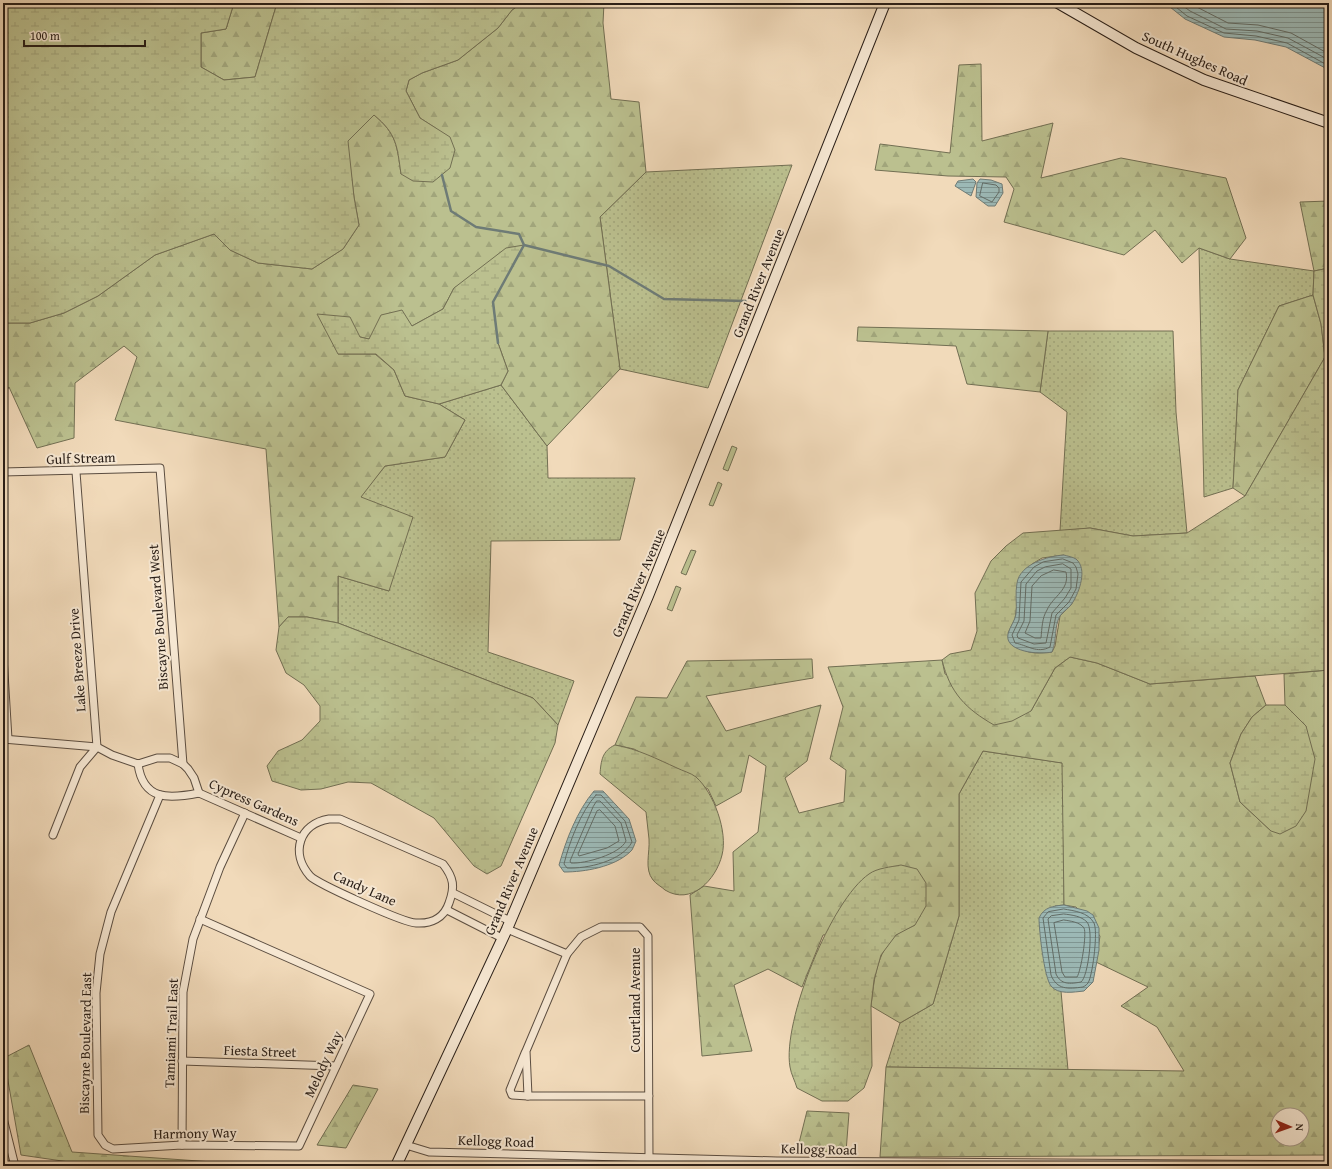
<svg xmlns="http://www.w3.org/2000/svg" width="1332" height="1169" viewBox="0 0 1332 1169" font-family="'Gentium Book Plus',serif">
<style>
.grass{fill:url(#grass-dots);stroke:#726f53}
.forest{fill:url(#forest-firs);stroke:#726f53;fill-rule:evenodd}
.wetland{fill:url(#wetland-marsh);stroke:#726f53;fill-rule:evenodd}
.garden{fill:#bbc08f;stroke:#726f53}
.water{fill:url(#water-rules);stroke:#6e7b76}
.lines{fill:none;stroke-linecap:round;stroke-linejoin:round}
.shore{stroke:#626c66;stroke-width:1}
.stream{stroke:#6e7b76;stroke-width:2.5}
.street-casing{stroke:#5b4d40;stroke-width:9}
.secondary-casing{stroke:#291e17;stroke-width:12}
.street{stroke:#f6e7d2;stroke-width:7}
.secondary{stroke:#f6e7d2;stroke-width:10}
.labels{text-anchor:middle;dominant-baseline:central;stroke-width:4;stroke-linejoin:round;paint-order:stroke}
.street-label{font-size:14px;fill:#291e17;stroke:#f6e7d2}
</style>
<defs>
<pattern id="grass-dots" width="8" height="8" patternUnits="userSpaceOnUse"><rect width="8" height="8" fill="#bbc08f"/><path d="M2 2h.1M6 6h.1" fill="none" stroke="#a1a57b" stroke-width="1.8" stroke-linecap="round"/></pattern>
<pattern id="forest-firs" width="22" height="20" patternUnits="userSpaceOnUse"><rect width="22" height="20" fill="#bbc08f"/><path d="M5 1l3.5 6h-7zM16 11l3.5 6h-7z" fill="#a1a57b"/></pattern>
<pattern id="wetland-marsh" width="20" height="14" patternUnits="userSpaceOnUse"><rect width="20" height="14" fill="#bbc08f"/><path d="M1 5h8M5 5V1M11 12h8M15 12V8" fill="none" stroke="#a1a57b"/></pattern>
<pattern id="water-rules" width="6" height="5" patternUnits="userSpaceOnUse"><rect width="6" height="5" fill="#9cb9b6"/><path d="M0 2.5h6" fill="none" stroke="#7f9693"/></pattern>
</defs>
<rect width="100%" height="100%" fill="#f1daba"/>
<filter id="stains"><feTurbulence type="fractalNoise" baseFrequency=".005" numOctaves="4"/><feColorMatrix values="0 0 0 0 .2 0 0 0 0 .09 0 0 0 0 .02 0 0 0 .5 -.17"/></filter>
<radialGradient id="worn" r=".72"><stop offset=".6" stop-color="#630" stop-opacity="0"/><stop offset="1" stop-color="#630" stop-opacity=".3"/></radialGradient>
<g class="grass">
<polygon points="792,165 708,388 620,369 600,217 646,172"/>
<polygon points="1199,248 1230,259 1314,271 1313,295 1279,306 1238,390 1233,488 1204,497"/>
<polygon points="1048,331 1173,331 1176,412 1187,533 1133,536 1090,528 1060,531 1067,412 1040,392"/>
<polygon points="501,385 547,446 548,478 635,478 620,540 491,541 488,652 574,681 558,725 533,698 338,623 338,576 389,591 360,497 385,466 445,457 465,420 439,404"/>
<polygon points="983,751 1063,763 1064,905 1055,906 1056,989 1061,991 1068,1070 886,1067 900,1023 933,1004 959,916 959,794"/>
</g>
<g class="forest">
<polygon points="234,3 277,3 255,77 224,80 201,67 201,33 226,29"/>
<path d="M522,3H604L603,23L611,99L639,102L646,172L600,217L620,369L547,446L501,385L508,371L498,343L493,302L524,245L454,288L443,309L412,326L369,339L360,337L338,354H375L394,370L405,396L439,404L465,420L445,457L385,466L361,497L413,517L389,591L338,576V623L307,617H288L279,627L266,449L115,420L137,357L124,346L75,383L74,438L37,448L9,387L3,397V323H30L64,313L98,296L155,255L214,234L230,250L258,263L312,269L343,249L359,225L354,197L347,141L374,115C397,134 397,146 401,174L437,129L420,118L406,91L409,80L422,73L458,60L498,28L512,10Z"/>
<polygon points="981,64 982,141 1053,123 1041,178 1121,158 1226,178 1246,238 1230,259 1199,248 1182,263 1155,230 1124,255 1004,222 1014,189 1006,177 948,176 875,170 880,144 950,153 959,65"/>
<polygon points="1329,201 1329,268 1314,271 1300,202"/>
<polygon points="1313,295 1321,324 1325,357 1245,496 1233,488 1238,390 1279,306"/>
<polygon points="858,327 1048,331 1040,392 967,384 956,346 857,341"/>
<path d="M1070,657L1097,663L1150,684L1255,676L1266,705L1252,717L1241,734L1230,763L1240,802L1271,831L1306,726L1285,705L1284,674L1329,670V1155L880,1157L886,1067L1184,1071L1157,1027L1121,1006L1148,987L1096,962L1100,936L1076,907L1064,905L1062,763L983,751L959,794V916L933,1004L900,1023L871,1006C874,981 876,953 896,935C901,931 909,928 915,925L823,935L802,987L768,969L734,985L752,1051L702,1056L690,895L704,886L734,891L733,852L758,832L766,766L749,755L741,792L716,806L708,789L634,749L615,745L636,697L667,698L687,661L812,659L813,678L706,696L726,731L821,705L807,761L785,778L799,813L844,802L846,770L830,759L843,707L828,667L942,660L945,674L1031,711L1055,668ZM1278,1115H1302V1139H1278Z"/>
<polygon points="29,1045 72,1152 269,1166 75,1166 76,1163 21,1155 4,1058"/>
<polygon points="353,1085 378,1089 346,1148 317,1145"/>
<polygon points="807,1111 849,1113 846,1152 797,1151"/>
</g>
<g class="wetland">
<path d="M3,3H234L226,29L201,33V67L224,80L255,77L277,3H522L512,10L498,28L458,60L422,73L409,80L406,91L420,118L450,137L455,150L450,168L433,182L413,181L401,174C397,146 397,134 374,115L348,141L354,197L359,225L343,249L312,269L258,263L230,250L214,234L155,255L98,296L64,313L30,323H3Z"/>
<polygon points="524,245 493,302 498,343 508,371 501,385 439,404 405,396 394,370 376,354 338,354 317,314 350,317 360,337 369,339 381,315 402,310 412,326 443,309 454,288 506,248"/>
<path d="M1329,268V670L1150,684L1097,663L1070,657L1055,668L1031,711L1012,721L994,725C966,709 950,693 942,660L950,654L971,650L977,631L975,593L991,561L1006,546L1023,533L1090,528L1133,536L1187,533L1245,496L1325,357L1321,324L1313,295L1314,271ZM1064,555L1072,604L1060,616L1055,646L1052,652C1027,654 1023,654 1008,633L1015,619L1017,604L1032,564L1042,558Z"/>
<polygon points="288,617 307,617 338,623 533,698 558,725 555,743 501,866 487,874 474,866 434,818 371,783 348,782 321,789 301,790 272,781 267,766 278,751 302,740 320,721 320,706 304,685 286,673 276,650 279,627"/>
<polygon points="1266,705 1285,705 1306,726 1315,759 1306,811 1296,826 1280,834 1271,831 1240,802 1230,763 1241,734 1252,717"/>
<path d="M615,745C638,749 657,759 677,768C683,771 691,773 696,777C714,793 728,832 722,855C716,880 691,906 665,890C662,887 656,884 653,880C644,869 650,853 649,839C648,830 647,821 646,812L600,774C601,761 602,751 615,745Z"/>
<path d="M901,865L917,869L926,883V906L915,925L896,935L881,955L874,980L871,1006L872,1066L864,1088L848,1101H822L797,1088C795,1081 791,1074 790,1067C782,1022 831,900 869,874C877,868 891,867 901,865Z"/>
</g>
<g class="garden">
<polygon points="732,446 737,448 728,471 723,469"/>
<polygon points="718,482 722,484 713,506 709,505"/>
<polygon points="691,550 696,551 686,575 681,573"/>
<polygon points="676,586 681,588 672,611 667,609"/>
</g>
<g class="water">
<polygon points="1165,3 1329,3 1329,70 1286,47 1255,40 1224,37 1185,19"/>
<polygon points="973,179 976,182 971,196 955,186 958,181"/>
<polygon points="980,179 991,180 1002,184 1003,193 995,206 988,206 976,197 977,183"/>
<path d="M1064,555C1067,556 1073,557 1076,559C1088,569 1079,592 1073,602C1070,608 1063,611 1060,616C1054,626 1057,641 1052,652C1040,655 1004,652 1008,634C1010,626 1015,621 1016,614C1017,604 1015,593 1017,583C1020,564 1048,556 1064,555Z"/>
<path d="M594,791H603L629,819L636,841C634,845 633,850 630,852C614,867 585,872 564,872L559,865C566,840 577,811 594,791Z"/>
<path d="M1064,905L1087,911L1093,915L1099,928V950L1093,982L1084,991C1074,992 1058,995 1051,986C1044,977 1039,930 1039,918C1044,907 1053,906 1064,905Z"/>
</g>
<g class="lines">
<g class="shore">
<polyline points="1171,3 1187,16 1224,33 1256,36 1287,43 1329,66"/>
<polyline points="1179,3 1190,11 1226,29 1257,31 1288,38 1329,60"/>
<polyline points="1189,3 1228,23 1258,25 1291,33 1329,54"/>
<polygon points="983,183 996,185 999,188 999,192 992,202 980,196"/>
<path d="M1063,559L1073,563L1076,567L1078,574L1076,589L1069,602L1056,615L1050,647C1037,654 1027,645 1015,643L1012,635L1019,620L1021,582L1034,567L1043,562Z"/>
<polygon points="1063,564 1071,569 1071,588 1065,598 1052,613 1046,643 1034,644 1018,638 1017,635 1024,621 1026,584 1037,571 1045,567"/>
<path d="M1054,570L1066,572C1070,590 1053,596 1047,610C1042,618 1042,628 1041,638H1035L1025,633L1030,621L1032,586L1041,576Z"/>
<path d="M596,795H601L625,821L632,842C622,861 587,869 567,868L564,864C569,843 581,811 596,795Z"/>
<path d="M597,801H600L621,823L626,841C620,854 585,864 571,863L570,861L593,807Z"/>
<polygon points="600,810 615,826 619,841 607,848 579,856 578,854 597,811"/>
<path d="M1064,909C1074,911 1088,912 1094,923C1098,932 1093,971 1089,981C1088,984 1085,986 1083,987C1068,989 1057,990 1051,975L1043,918L1048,912Z"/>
<path d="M1064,914C1072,915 1081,916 1087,922C1094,930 1088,977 1081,982C1070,984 1061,985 1056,974L1048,919L1051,916Z"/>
<path d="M1064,920C1070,921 1080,922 1084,928C1087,934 1081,971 1077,977H1065L1062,972L1054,923Z"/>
</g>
<g class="stream">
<polyline points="442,175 451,211 476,227 519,234 524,245 609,266 664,299 746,301"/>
<polyline points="498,343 493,302 524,245"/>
</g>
<defs>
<g id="street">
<polyline points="3,472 160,468 183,764"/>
<polyline points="3,656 8,739"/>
<polyline points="3,739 97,747 112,755 138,764 157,758 170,758 183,764 188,769 194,778 199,793"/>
<path d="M138,764C143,801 169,799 199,793"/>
<polyline points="199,793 301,838"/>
<polyline points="160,795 111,912 100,954 96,993 98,1135 105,1145 113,1149 182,1145 299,1146 370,994 200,919"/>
<path d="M329,819H340L443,864C454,878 455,887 449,903C444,918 431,924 416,923C404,923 318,884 310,876C290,853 299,824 329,819Z"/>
<polyline points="53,835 80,767 97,747 76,472"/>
<polyline points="453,893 510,921"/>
<polyline points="447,910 502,938"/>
<polyline points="507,929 567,954"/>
<polyline points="525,1053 510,1090 512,1095 528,1096"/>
<polyline points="182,1061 336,1066"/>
<polyline points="649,1096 528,1096 526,1051 567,954 581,937 601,927 640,927 648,936 649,1158"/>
<polyline points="3,1118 15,1166 17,1166"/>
<polyline points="182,1145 183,992 193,939 220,867 245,813"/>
<polyline points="406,1145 429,1152 777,1161 1329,1165"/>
<polyline points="367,1166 397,1166"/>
</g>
<g id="secondary">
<polyline points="1058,3 1136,48 1204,80 1329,123"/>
<polyline points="396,1166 507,929 648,596 885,3"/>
</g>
</defs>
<use href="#street" class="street-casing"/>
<use href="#secondary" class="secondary-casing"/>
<use href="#street" class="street"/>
<use href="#secondary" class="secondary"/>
</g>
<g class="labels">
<g class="street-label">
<text transform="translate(1195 58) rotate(24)">South Hughes Road</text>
<text transform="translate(758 283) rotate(-68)">Grand River Avenue</text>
<text transform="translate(81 458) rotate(-2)">Gulf Stream</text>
<text transform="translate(638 583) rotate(-67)">Grand River Avenue</text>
<text transform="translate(158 617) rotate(-94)">Biscayne Boulevard West</text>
<text transform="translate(77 660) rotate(-94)">Lake Breeze Drive</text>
<text transform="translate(254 802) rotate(24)">Cypress Gardens</text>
<text transform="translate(511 881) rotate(-67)">Grand River Avenue</text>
<text transform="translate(365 888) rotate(24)">Candy Lane</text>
<text transform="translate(635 1000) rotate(-90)">Courtland Avenue</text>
<text transform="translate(171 1033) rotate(-88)">Tamiami Trail East</text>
<text transform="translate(85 1043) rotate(-89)">Biscayne Boulevard East</text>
<text transform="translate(260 1051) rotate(2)">Fiesta Street</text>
<text transform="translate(323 1064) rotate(-65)">Melody Way</text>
<text transform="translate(195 1133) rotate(-1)">Harmony Way</text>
<text transform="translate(496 1141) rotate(2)">Kellogg Road</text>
<text transform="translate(819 1149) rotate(1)">Kellogg Road</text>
</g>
</g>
<rect width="1332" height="1169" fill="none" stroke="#f1daba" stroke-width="16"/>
<rect x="4" y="4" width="1324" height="1161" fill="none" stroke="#291e17" stroke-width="2"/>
<rect x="8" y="8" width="1316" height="1153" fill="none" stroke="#291e17"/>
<g transform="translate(1290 1127) rotate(92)"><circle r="19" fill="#f6e7d2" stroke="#a49787"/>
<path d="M0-3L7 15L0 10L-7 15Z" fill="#8f2418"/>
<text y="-6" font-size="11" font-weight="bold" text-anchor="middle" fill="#291e17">N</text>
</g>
<path d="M24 40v6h121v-6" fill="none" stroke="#291e17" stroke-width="2"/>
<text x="30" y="40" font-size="12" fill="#291e17" stroke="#f6e7d2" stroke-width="3" paint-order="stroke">100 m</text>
<rect width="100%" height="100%" filter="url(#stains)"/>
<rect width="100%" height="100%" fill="url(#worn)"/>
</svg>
